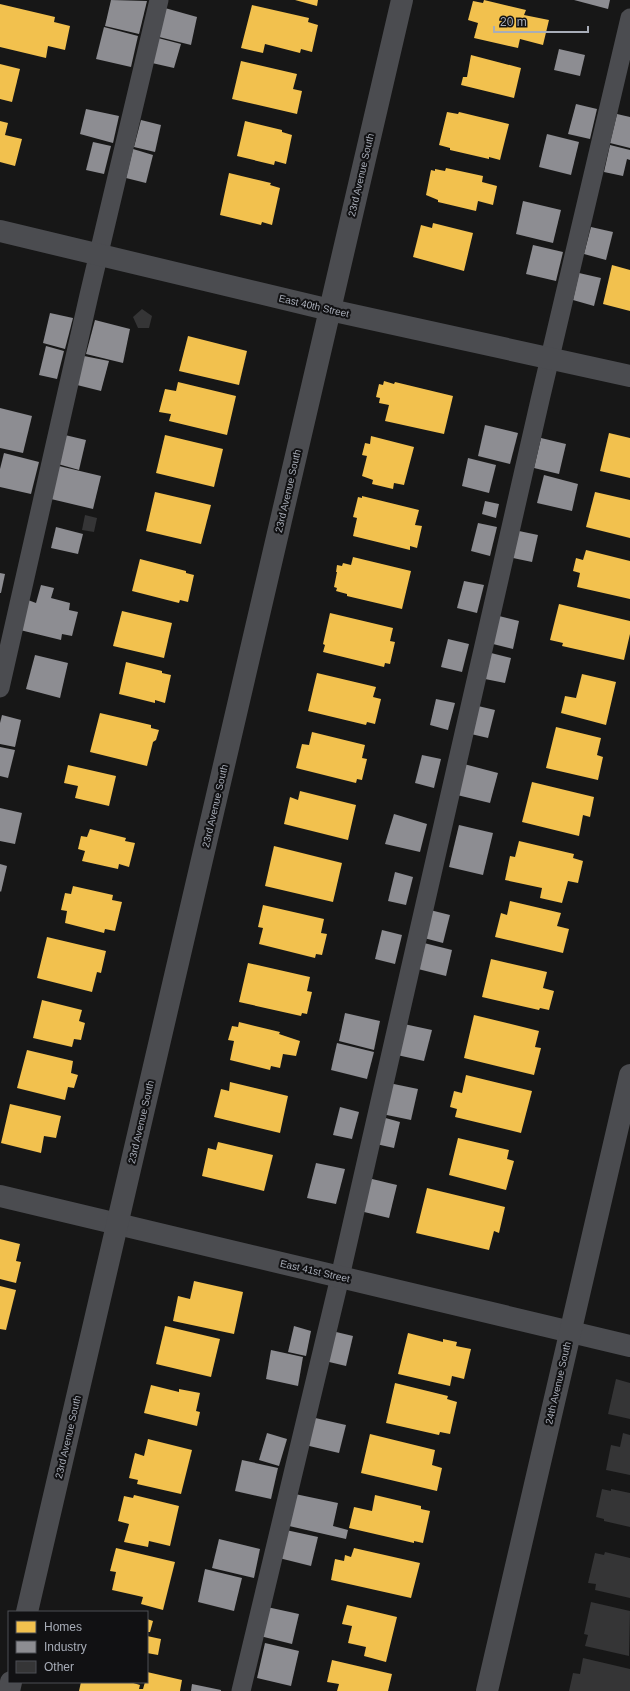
<svg xmlns="http://www.w3.org/2000/svg" width="630" height="1691" viewBox="0 0 630 1691" font-family="Arial,sans-serif">
<style>
.homes{fill:#f2c14e}
.industry{fill:#8d8d92}
.building{fill:#353536}
.lines{fill:none;stroke-linecap:round;stroke-linejoin:round}
.lane{stroke:#4b4c50;stroke-width:19}
.street{stroke:#4b4c50;stroke-width:22}
.labels{text-anchor:middle;dominant-baseline:central;stroke-width:4;stroke-linejoin:round;paint-order:stroke}
.street-label{font-size:10px;fill:#a8adb8;stroke:#111113}
</style>
<rect width="100%" height="100%" fill="#171717"/>
<g class="homes">
<polygon points="295,0 318,0 317,6"/>
<polygon points="484,0 526,10 524,15 549,20 543,45 520,39 518,48 474,38 478,23 468,20 473,1 483,3"/>
<polygon points="0,4 55,17 54,22 70,26 65,50 48,46 46,58 0,47"/>
<polygon points="252,5 309,18 308,22 318,25 312,52 301,49 300,53 265,44 263,53 241,48"/>
<polygon points="471,55 521,68 514,98 461,85 463,77 467,77"/>
<polygon points="241,61 297,74 293,89 302,91 297,114 232,99"/>
<polygon points="0,64 20,69 12,102 0,99"/>
<polygon points="447,112 458,114 459,112 509,124 500,160 489,157 489,159 450,150 450,148 439,145"/>
<polygon points="0,121 8,123 5,135 22,139 15,166 0,162"/>
<polygon points="245,121 282,130 282,132 292,135 286,164 275,161 274,165 237,156"/>
<polygon points="446,168 483,176 482,182 497,186 493,205 478,201 476,211 438,202 438,200 426,195 431,170 435,171 435,169 445,171"/>
<polygon points="229,173 271,183 270,185 280,188 272,225 262,222 261,225 220,215"/>
<polygon points="433,223 473,233 464,271 413,257 421,225 432,228"/>
<polygon points="612,265 630,270 630,311 603,304"/>
<polygon points="188,336 247,351 239,385 179,371"/>
<polygon points="384,381 394,384 395,382 453,396 444,434 385,421 389,405 379,403 380,398 376,397 379,384 383,385"/>
<polygon points="178,382 236,396 227,435 169,421 171,414 159,412 165,389 176,391"/>
<polygon points="609,433 630,438 630,478 600,471"/>
<polygon points="165,435 223,449 214,487 156,473"/>
<polygon points="371,436 414,447 404,485 394,483 393,489 372,484 373,480 362,476 367,456 362,455 365,443 370,444"/>
<polygon points="155,492 211,505 201,544 146,531"/>
<polygon points="595,492 630,500 630,538 586,527"/>
<polygon points="362,496 419,510 415,525 422,526 417,548 410,546 410,550 353,536 357,518 353,517 358,497 362,498"/>
<polygon points="586,550 630,561 630,599 577,587 580,573 573,571 576,558 583,560"/>
<polygon points="353,557 411,571 402,609 347,596 347,594 336,591 337,588 334,587 337,572 336,572 337,565 342,566 343,563 351,565"/>
<polygon points="140,559 186,571 186,573 194,575 188,602 180,600 179,603 132,591"/>
<polygon points="559,604 630,621 630,634 624,660 562,646 563,643 550,640"/>
<polygon points="122,611 172,623 164,658 113,646"/>
<polygon points="330,613 393,628 390,641 395,642 390,664 385,663 384,667 323,652 325,645 323,644"/>
<polygon points="126,662 162,671 162,673 171,675 165,703 155,700 155,703 119,694"/>
<polygon points="317,673 376,687 373,697 381,699 375,724 367,722 366,725 308,711"/>
<polygon points="582,674 616,682 606,725 561,713 565,696 576,698"/>
<polygon points="100,713 151,725 151,728 159,730 156,740 153,742 147,766 90,752"/>
<polygon points="556,727 601,738 597,755 603,757 598,780 546,768"/>
<polygon points="312,732 365,745 362,758 367,759 362,780 357,779 356,783 296,768 302,744 309,745"/>
<polygon points="68,765 116,776 109,806 75,798 78,786 64,783"/>
<polygon points="532,782 594,797 590,817 583,815 579,836 522,822"/>
<polygon points="300,791 356,805 348,840 284,824 290,797 298,800"/>
<polygon points="90,829 126,838 125,841 135,843 129,867 119,864 118,869 82,861 85,851 78,849 81,836 87,837"/>
<polygon points="519,841 574,854 573,858 583,861 578,883 568,881 562,903 540,898 542,888 505,880 510,856 515,857"/>
<polygon points="274,846 342,863 333,902 265,886"/>
<polygon points="73,886 113,895 112,900 122,902 115,931 105,929 104,933 65,923 67,911 61,910 65,893 71,894"/>
<polygon points="510,901 561,913 557,926 569,929 563,953 495,937 501,913 507,915"/>
<polygon points="263,905 324,919 321,933 327,934 322,955 316,954 315,958 259,944 263,928 258,927"/>
<polygon points="47,937 106,951 101,973 97,972 92,992 37,978"/>
<polygon points="491,959 547,972 543,988 554,991 549,1010 540,1008 539,1010 482,997"/>
<polygon points="248,963 310,977 307,991 312,992 307,1014 302,1013 301,1016 239,1002"/>
<polygon points="42,1000 82,1010 79,1021 85,1023 81,1040 74,1039 72,1047 33,1038"/>
<polygon points="474,1015 539,1031 535,1047 541,1048 534,1075 464,1058"/>
<polygon points="239,1022 280,1032 279,1034 300,1041 296,1056 283,1054 280,1068 271,1066 270,1070 230,1060 234,1041 228,1040 232,1026 238,1027"/>
<polygon points="27,1050 73,1061 71,1073 78,1075 74,1088 68,1087 65,1100 17,1088"/>
<polygon points="466,1075 532,1091 521,1133 455,1117 457,1109 450,1107 454,1091 462,1093"/>
<polygon points="230,1082 288,1096 280,1133 214,1117 221,1089 229,1091"/>
<polygon points="10,1104 61,1116 56,1138 44,1136 41,1153 1,1143"/>
<polygon points="458,1138 509,1150 507,1159 514,1161 506,1190 449,1175"/>
<polygon points="218,1142 273,1155 264,1191 202,1176 208,1148 216,1150"/>
<polygon points="427,1188 505,1207 499,1233 494,1231 489,1250 416,1233"/>
<polygon points="0,1239 20,1244 16,1261 21,1262 16,1283 0,1279"/>
<polygon points="194,1281 243,1292 234,1334 173,1321 178,1296 190,1299"/>
<polygon points="0,1286 16,1290 6,1330 0,1329"/>
<polygon points="165,1326 220,1339 211,1377 156,1364"/>
<polygon points="408,1333 443,1342 443,1339 457,1342 456,1346 471,1349 464,1379 452,1376 450,1386 398,1374"/>
<polygon points="395,1383 448,1396 447,1399 457,1402 450,1434 440,1432 439,1435 386,1423"/>
<polygon points="151,1385 179,1392 179,1389 200,1393 196,1411 200,1412 197,1426 144,1413"/>
<polygon points="370,1434 435,1450 432,1465 442,1468 437,1491 361,1473"/>
<polygon points="148,1439 192,1450 181,1494 137,1484 138,1480 129,1478 135,1453 144,1456"/>
<polygon points="134,1495 179,1506 170,1546 149,1541 148,1547 124,1542 129,1524 118,1521 124,1496 133,1498"/>
<polygon points="375,1495 421,1506 421,1509 430,1511 423,1543 414,1541 414,1543 349,1528 354,1507 372,1511"/>
<polygon points="116,1548 175,1562 163,1610 141,1604 143,1597 112,1590 116,1572 110,1571"/>
<polygon points="354,1548 420,1563 411,1598 331,1580 335,1559 344,1561 345,1555 351,1557"/>
<polygon points="347,1605 397,1617 386,1662 364,1656 366,1647 348,1643 352,1626 342,1624"/>
<polygon points="147,1619 153,1621 150,1632 147,1632"/>
<polygon points="147,1636 161,1639 158,1655 147,1653"/>
<polygon points="332,1660 392,1674 388,1691 337,1691 339,1684 327,1682"/>
<polygon points="147,1672 182,1680 180,1691 79,1691 81,1682 130,1682 140,1685 139,1689 143,1689 145,1682 147,1682"/>
</g>
<g class="industry">
<polygon points="111,0 147,1 139,34 105,26"/>
<polygon points="574,0 610,0 608,9"/>
<polygon points="165,8 197,17 191,45 159,37"/>
<polygon points="104,27 138,36 131,67 96,59"/>
<polygon points="158,38 181,44 174,68 152,63"/>
<polygon points="559,49 585,55 580,76 554,70"/>
<polygon points="576,104 597,109 590,139 568,134"/>
<polygon points="86,109 119,116 113,143 80,134"/>
<polygon points="617,114 630,117 630,148 610,143"/>
<polygon points="141,120 161,125 155,152 134,147"/>
<polygon points="547,134 579,142 571,175 539,167"/>
<polygon points="93,142 111,146 104,174 86,170"/>
<polygon points="610,145 630,150 630,160 627,159 623,176 604,172"/>
<polygon points="133,149 153,155 146,183 126,178"/>
<polygon points="523,201 561,210 553,243 516,234"/>
<polygon points="591,227 613,232 606,260 584,254"/>
<polygon points="533,245 563,252 556,281 526,274"/>
<polygon points="579,273 601,278 594,306 573,300"/>
<polygon points="50,313 73,318 65,349 43,343"/>
<polygon points="95,320 130,329 123,363 86,354"/>
<polygon points="46,346 64,351 57,379 39,375"/>
<polygon points="84,356 109,361 101,391 77,385"/>
<polygon points="0,408 32,416 23,453 0,448"/>
<polygon points="485,425 518,433 510,464 478,456"/>
<polygon points="65,435 86,440 79,470 58,464"/>
<polygon points="541,438 566,444 559,474 534,468"/>
<polygon points="4,453 39,462 31,494 0,487 0,469"/>
<polygon points="468,458 496,465 489,493 462,486"/>
<polygon points="59,466 101,476 93,509 51,499"/>
<polygon points="544,475 578,484 572,511 537,503"/>
<polygon points="485,501 499,504 496,518 482,514"/>
<polygon points="478,523 497,527 490,556 471,551"/>
<polygon points="56,527 83,534 78,554 51,548"/>
<polygon points="519,531 538,535 532,562 513,558"/>
<polygon points="0,573 5,574 1,593 0,593"/>
<polygon points="464,581 484,585 477,613 457,608"/>
<polygon points="41,585 54,588 51,598 70,603 69,610 78,612 72,636 62,634 61,640 20,630 28,600 36,603"/>
<polygon points="499,616 519,621 513,649 493,644"/>
<polygon points="448,639 469,644 462,672 441,667"/>
<polygon points="491,653 511,658 505,683 485,679"/>
<polygon points="35,655 68,663 60,698 26,689"/>
<polygon points="436,699 455,703 448,730 430,725"/>
<polygon points="478,706 495,710 488,738 471,734"/>
<polygon points="2,715 21,720 15,747 0,744 0,723"/>
<polygon points="0,747 15,750 8,778 0,776"/>
<polygon points="422,755 441,759 434,788 415,783"/>
<polygon points="464,764 498,773 490,803 457,795"/>
<polygon points="0,808 22,813 15,844 0,841"/>
<polygon points="394,814 427,824 420,852 385,844"/>
<polygon points="459,825 493,833 483,875 449,867"/>
<polygon points="0,864 7,866 1,892 0,891"/>
<polygon points="395,872 413,877 406,905 388,901"/>
<polygon points="430,910 450,915 443,943 424,938"/>
<polygon points="382,930 402,935 395,964 375,959"/>
<polygon points="424,943 452,950 446,976 418,969"/>
<polygon points="345,1013 380,1021 374,1050 339,1041"/>
<polygon points="404,1024 432,1030 424,1061 397,1055"/>
<polygon points="337,1043 374,1052 367,1079 331,1070"/>
<polygon points="389,1083 418,1089 411,1120 382,1114"/>
<polygon points="340,1107 359,1112 352,1139 333,1135"/>
<polygon points="382,1117 400,1122 394,1148 376,1144"/>
<polygon points="316,1163 345,1169 336,1204 307,1198"/>
<polygon points="368,1178 397,1185 389,1218 360,1211"/>
<polygon points="294,1326 311,1331 306,1356 288,1352"/>
<polygon points="332,1331 353,1336 346,1366 325,1361"/>
<polygon points="271,1350 303,1357 298,1386 266,1379"/>
<polygon points="311,1417 346,1425 339,1453 305,1445"/>
<polygon points="267,1433 287,1439 279,1466 259,1460"/>
<polygon points="242,1460 278,1468 271,1499 235,1491"/>
<polygon points="295,1494 338,1503 333,1526 348,1530 346,1539 289,1526"/>
<polygon points="286,1530 318,1537 311,1566 279,1558"/>
<polygon points="219,1539 260,1549 254,1578 212,1568"/>
<polygon points="205,1569 242,1578 234,1611 198,1602"/>
<polygon points="267,1607 299,1614 292,1644 260,1636"/>
<polygon points="265,1643 299,1651 291,1686 257,1678"/>
<polygon points="192,1684 221,1690 221,1691 191,1691"/>
</g>
<g class="building">
<polygon points="142,309 152,316 149,328 138,328 133,317"/>
<polygon points="85,515 97,518 94,532 82,530"/>
<polygon points="616,1379 630,1383 630,1419 608,1414"/>
<polygon points="623,1433 630,1435 630,1475 606,1470 611,1445 620,1447"/>
<polygon points="602,1489 611,1491 611,1489 630,1493 630,1527 604,1521 604,1519 596,1517"/>
<polygon points="605,1552 630,1558 630,1598 595,1590 596,1584 588,1583 595,1553 604,1555"/>
<polygon points="591,1602 630,1611 629,1656 585,1646 588,1635 584,1634"/>
<polygon points="583,1658 630,1669 630,1691 569,1691 573,1673 580,1674"/>
</g>
<g class="lines">
<g class="lane">
<polyline points="0,688 89,295 159,0"/>
<polyline points="241,1691 340,1277 540,400 630,18"/>
</g>
<g class="street">
<polyline points="0,231 330,310 630,376"/>
<polyline points="0,1196 630,1346"/>
<polyline points="27,1612 402,0"/>
<polyline points="9,1691 11,1682"/>
<polyline points="487,1691 630,1075"/>
</g>
</g>
<g class="labels">
<g class="street-label">
<text transform="translate(361 175) rotate(-77)">23rd Avenue South</text>
<text transform="translate(314 306) rotate(13)">East 40th Street</text>
<text transform="translate(288 491) rotate(-77)">23rd Avenue South</text>
<text transform="translate(215 806) rotate(-77)">23rd Avenue South</text>
<text transform="translate(141 1122) rotate(-77)">23rd Avenue South</text>
<text transform="translate(315 1271) rotate(13)">East 41st Street</text>
<text transform="translate(558 1383) rotate(-77)">24th Avenue South</text>
<text transform="translate(68 1437) rotate(-77)">23rd Avenue South</text>
</g>
</g>
<rect x="8" y="1611" width="140" height="72" fill="#111113" stroke="#4d4f55"/>
<rect x="16" y="1621" width="20" height="12" fill="#f2c14e" stroke="#4d4f55"/>
<text x="44" y="1631" font-size="12" fill="#a8adb8">Homes</text>
<rect x="16" y="1641" width="20" height="12" fill="#8d8d92" stroke="#4d4f55"/>
<text x="44" y="1651" font-size="12" fill="#a8adb8">Industry</text>
<rect x="16" y="1661" width="20" height="12" fill="#353536" stroke="#4d4f55"/>
<text x="44" y="1671" font-size="12" fill="#a8adb8">Other</text>
<path d="M494 26v6h94v-6" fill="none" stroke="#a8adb8" stroke-width="2"/>
<text x="500" y="26" font-size="12" fill="#a8adb8" stroke="#111113" stroke-width="3" paint-order="stroke">20 m</text>
</svg>
